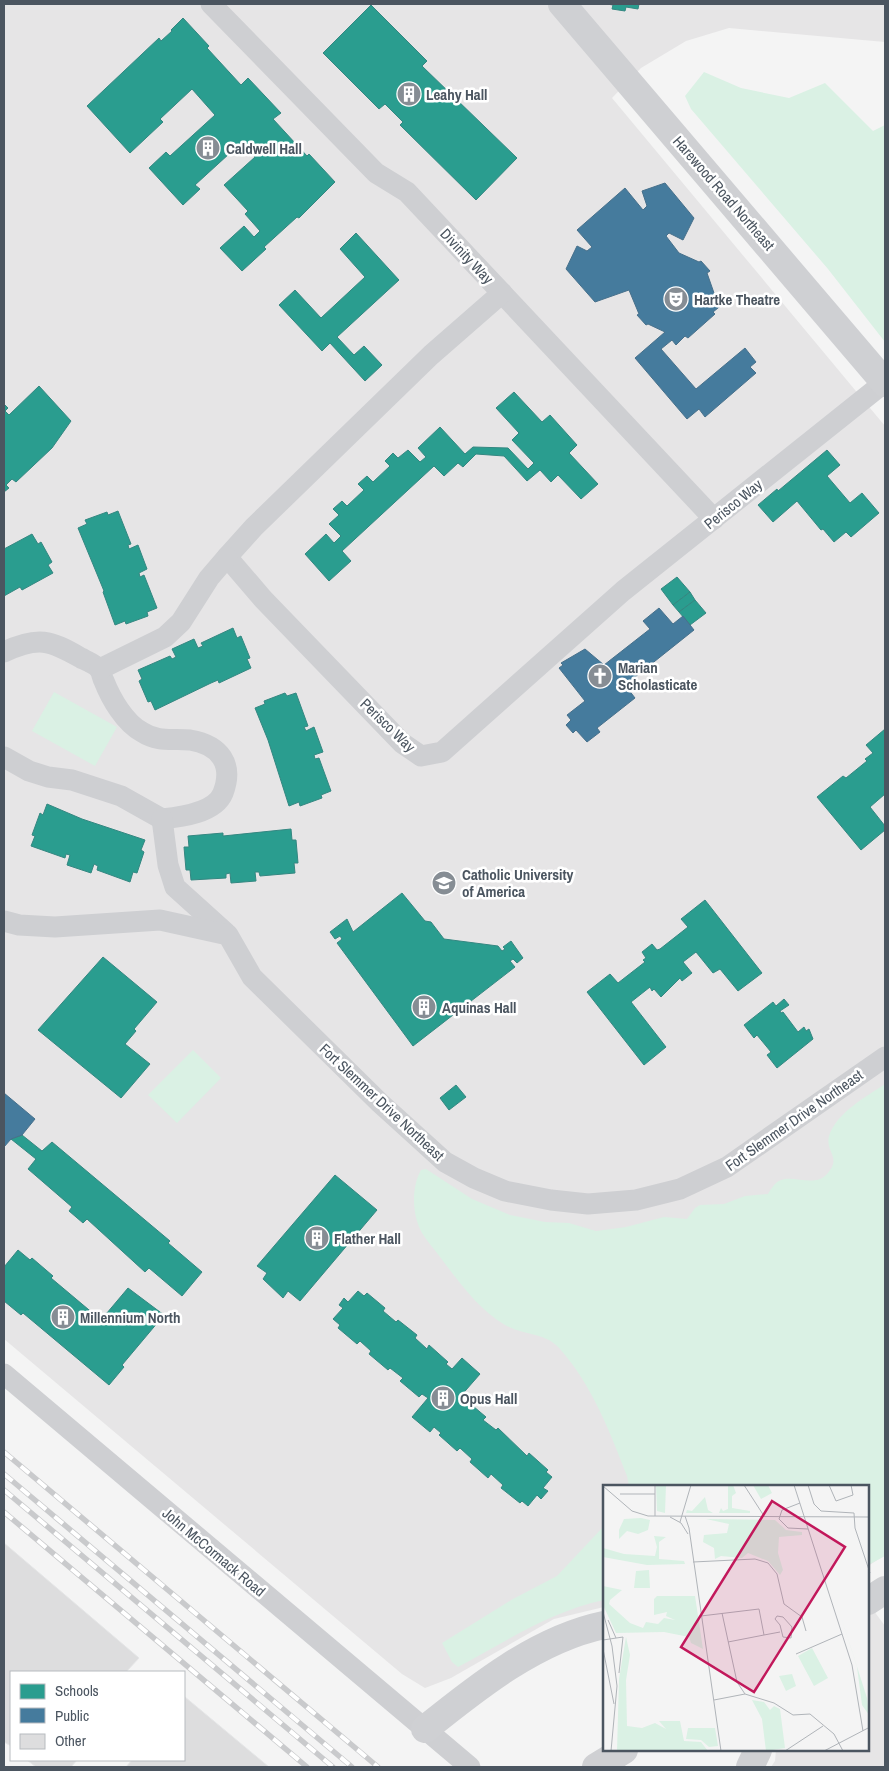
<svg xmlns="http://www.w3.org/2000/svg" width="889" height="1771" viewBox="0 0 889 1771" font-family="'Archivo Narrow',sans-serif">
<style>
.education{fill:#e6e5e6}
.green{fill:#daf1e4}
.schools{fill:#2a9d8f;stroke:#348781}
.public{fill:#457b9d;stroke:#47708b}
.building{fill:#ddddde;stroke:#e5e6e7}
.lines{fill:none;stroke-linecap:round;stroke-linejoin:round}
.street{stroke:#cecfd2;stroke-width:21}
.secondary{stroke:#cfd0d3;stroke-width:28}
.rail-casing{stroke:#c9cacc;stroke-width:5.5}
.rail{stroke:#fff;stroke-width:4;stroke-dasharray:11;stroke-linecap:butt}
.labels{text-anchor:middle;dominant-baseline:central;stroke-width:5;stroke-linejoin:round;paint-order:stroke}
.poi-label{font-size:15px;font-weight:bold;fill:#4b5560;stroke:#fff;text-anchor:start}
.street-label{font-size:15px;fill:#4b5560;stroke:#fff}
.inset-road{fill:none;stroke:#b0b4b9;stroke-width:1}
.view{fill:#c2185b;fill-opacity:0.15;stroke:#c2185b;stroke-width:2.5}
.inset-edge{fill:none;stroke:#4b5560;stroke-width:2.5}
</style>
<rect width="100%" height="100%" fill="#f4f4f4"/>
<g class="education">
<polygon points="4,4 885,4 885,42 729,28 686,41 641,68 612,98 885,426 885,1555 868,1566 868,1486 604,1486 604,1607 554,1619 451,1678 425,1688 402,1674 4,1339"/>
<polygon points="868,1603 885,1626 885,1767 771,1767 775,1761 776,1750 868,1750"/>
</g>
<g class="green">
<polygon points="704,72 741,88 789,98 825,83 873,131 885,125 885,342 828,269 691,109 685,96"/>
<polygon points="54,692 117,727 95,766 32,731"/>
<polygon points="193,1050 221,1078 177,1123 148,1095"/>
<path d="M885,1084V1556L868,1565V1486H629L627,1476C610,1432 592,1385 560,1349C545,1332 524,1336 505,1325C478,1309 459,1282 440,1257C434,1249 427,1241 422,1233C412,1215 411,1188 421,1170L426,1169L472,1199L510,1215L545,1222L569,1223L596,1231L626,1227L664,1217L687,1219L695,1208L700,1205L724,1204L745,1196L768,1194C771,1189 775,1182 781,1180C794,1175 814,1187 826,1175C843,1157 825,1153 829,1136C837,1112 866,1097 885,1084Z"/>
<path d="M604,1526V1600C551,1611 505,1642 458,1667L452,1662L442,1643L513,1599L557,1576Z"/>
</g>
<g class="schools">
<polygon points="607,4 639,4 638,9 626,7 625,11 612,9 613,5"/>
<polygon points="371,5 427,61 422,66 517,158 476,200 400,125 403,122 385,104 379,109 323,53"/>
<polygon points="183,18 209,46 207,48 241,85 248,78 281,113 273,119 307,156 309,154 335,182 299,218 297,217 264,247 266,249 242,271 220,248 244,226 254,237 260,231 245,214 248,211 224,185 255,157 241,143 195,185 200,189 183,205 149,168 166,152 170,156 215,115 192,89 160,119 163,122 130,153 87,106 159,38 161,41 172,31 171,30"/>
<polygon points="356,233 399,280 337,337 354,355 364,346 382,365 365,381 330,343 322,351 279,305 295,290 321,318 365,277 340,249"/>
<polygon points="39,386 71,421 52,448 16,482 12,479 6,485 9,488 4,492 4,404 8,408 5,411 9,415"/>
<polygon points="514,392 542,422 550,415 577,445 569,453 598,484 581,499 558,475 551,482 540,470 527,481 504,456 476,454 463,467 458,463 444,476 434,466 342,551 351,561 329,581 305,554 326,534 334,543 341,536 329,524 339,515 333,509 342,501 347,506 364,490 358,484 367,476 373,482 390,466 385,461 393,453 398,458 408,450 420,462 426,457 418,448 440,427 465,454 473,447 508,448 528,469 534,463 512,440 519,433 496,408"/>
<polygon points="827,450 840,465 827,476 850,503 862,493 879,513 851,537 846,532 834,542 823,529 821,530 797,501 773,522 758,505 777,489 778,491"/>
<polygon points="118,511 131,544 128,545 129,549 138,545 147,569 139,573 140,577 144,575 157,608 147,612 148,616 126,624 125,621 115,625 103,592 104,591 78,528 87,524 85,520 107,512 108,515"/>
<polygon points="32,534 38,544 41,542 52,562 48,565 53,573 22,590 20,587 4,596 4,549"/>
<polygon points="677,577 690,592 673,605 661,589"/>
<polygon points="690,592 695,600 679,612 673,605"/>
<polygon points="695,600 706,613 690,625 679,612"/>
<polygon points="233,628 237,638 241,636 250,658 247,659 251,668 219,683 218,680 211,683 155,710 151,701 148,702 139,681 142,679 138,670 170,656 172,659 176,657 172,649 194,639 198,648 203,646 201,643"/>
<polygon points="285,693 287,696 296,693 308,726 304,727 306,731 314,727 323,752 314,755 315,759 319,758 331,791 321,795 322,798 300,806 299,802 289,806 268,740 255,708 265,704 264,701"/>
<polygon points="885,729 885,794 870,807 885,826 885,830 861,850 817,797 843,776 846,778 867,761 865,759 873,753 866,745"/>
<polygon points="47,804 82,819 145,840 141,850 144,852 137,873 133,872 130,882 97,870 98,866 94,864 91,873 67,865 70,855 66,854 65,858 31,846 35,836 32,835 40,813 43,815"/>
<polygon points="291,829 292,840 296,840 298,863 294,863 295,873 260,876 259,872 255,872 256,881 231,883 230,873 226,874 226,878 191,880 190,870 186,870 184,847 189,847 188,836 223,833 223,836"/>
<polygon points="402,893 425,921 431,922 444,939 498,946 502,951 505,949 503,947 511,941 523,958 517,963 513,959 510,961 515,967 413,1046 337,943 342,939 340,936 335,939 330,932 347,919 353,932"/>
<polygon points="705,900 762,973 738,991 720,969 713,973 696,952 683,962 692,973 682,981 680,978 661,997 654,989 652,991 650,987 631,1002 666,1047 644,1065 587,992 610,974 618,983 645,962 643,960 646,958 642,952 652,944 657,950 660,949 688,927 681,919"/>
<polygon points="103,957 157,1002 134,1029 136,1031 125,1044 150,1064 121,1098 38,1030"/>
<polygon points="784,999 789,1005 780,1011 781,1013 783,1012 798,1032 804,1027 806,1031 809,1029 813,1039 777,1068 767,1055 771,1052 757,1035 754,1038 744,1025 773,1002 776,1006"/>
<polygon points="456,1085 466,1097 449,1110 440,1098"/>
<polygon points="22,1135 42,1151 52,1142 170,1241 168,1243 202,1272 182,1296 149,1268 145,1272 87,1219 83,1223 69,1211 72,1207 28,1169 36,1159 11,1139"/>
<polygon points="335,1175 377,1210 300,1301 288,1291 283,1298 263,1279 267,1273 257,1266"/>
<polygon points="18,1250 30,1260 32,1258 53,1276 51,1278 101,1320 128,1288 164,1315 122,1365 124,1367 109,1385 23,1313 21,1315 4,1301 4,1267"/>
<polygon points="358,1291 364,1296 367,1293 385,1308 383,1311 396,1322 398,1320 417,1335 415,1338 427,1349 429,1345 448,1362 446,1364 452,1369 462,1358 480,1374 459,1398 464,1403 467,1401 486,1417 483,1420 496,1430 498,1428 527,1456 529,1453 548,1470 546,1472 552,1477 543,1488 548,1491 541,1499 537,1495 528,1506 522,1501 520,1503 501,1488 503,1485 491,1474 488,1478 470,1462 472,1459 460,1448 457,1451 439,1435 441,1433 434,1427 430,1432 412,1417 428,1398 422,1394 419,1397 400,1381 403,1378 390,1368 388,1370 369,1354 371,1351 360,1341 357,1344 338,1328 340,1325 333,1319 343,1308 339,1305 344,1298 348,1302"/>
</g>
<g class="public">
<polygon points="665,183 694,218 683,240 669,233 666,236 679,253 699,262 701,261 710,271 707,273 714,293 723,304 713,312 715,314 688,338 685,336 676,345 672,340 661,349 696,389 745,348 756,362 750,367 756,373 705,417 699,409 687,419 635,358 665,332 648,324 646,325 637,315 639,314 629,290 595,302 566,269 577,246 587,251 592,247 577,230 625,188 643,210 647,206 642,191"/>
<polygon points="659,608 673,624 683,616 694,630 625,685 635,698 597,728 600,732 587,742 576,730 573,733 566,725 571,720 567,715 585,701 559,668 563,665 561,663 585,649 604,665 650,629 643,621"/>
<polygon points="4,1093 35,1119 22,1135 11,1139 4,1147"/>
</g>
<g class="building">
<polygon points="4,1543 139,1658 126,1672 11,1672 11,1746 4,1742"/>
<polygon points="185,1697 269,1767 126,1767 132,1760 184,1760"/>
<polygon points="27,1760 77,1760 71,1767 36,1767"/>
</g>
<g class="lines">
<g class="street">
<polyline points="211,4 376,173 407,192 714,519"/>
<polyline points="502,293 431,355 254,527 227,557 263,599 402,743 421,756 442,752 623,591 885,382"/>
<path d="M4,652C38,636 50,640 81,658C87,661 97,665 100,670C102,673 102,678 104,681C111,699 125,723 142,732C159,743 173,738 190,740C220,745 234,764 223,793C215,813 181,817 162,819L121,796L72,780L48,777L29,771L4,757"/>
<polyline points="100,669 165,637 181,622 209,578 227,557"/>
<polyline points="162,819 168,865 175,887 226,933"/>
<polyline points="4,921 19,925 55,927 160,920 228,935 252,977 380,1103 445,1162 474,1178 505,1191 551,1200 588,1204 636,1200 680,1189 727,1167 885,1057"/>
<polyline points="4,1374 470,1767"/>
</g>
<g class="secondary">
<polyline points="562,4 885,383"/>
<polyline points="868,1601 885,1590"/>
<path d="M425,1729C477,1687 537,1639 604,1625"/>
<polyline points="596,1767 624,1750"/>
<polyline points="750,1767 758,1750"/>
</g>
<defs>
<g id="rail">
<polyline points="4,1452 378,1767"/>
<polyline points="4,1474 352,1767"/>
<polyline points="4,1490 333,1767"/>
<polyline points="4,1512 307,1767"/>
</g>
</defs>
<use href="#rail" class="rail-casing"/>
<use href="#rail" class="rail"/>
</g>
<defs>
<symbol id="building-disc" viewBox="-11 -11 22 22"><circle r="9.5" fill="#868d94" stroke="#fff"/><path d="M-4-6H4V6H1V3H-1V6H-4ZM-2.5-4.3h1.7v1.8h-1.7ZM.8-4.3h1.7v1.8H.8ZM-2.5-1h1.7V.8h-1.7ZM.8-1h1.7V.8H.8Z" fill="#fff"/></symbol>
<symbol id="theatre-disc" viewBox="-11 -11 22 22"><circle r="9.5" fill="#868d94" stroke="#fff"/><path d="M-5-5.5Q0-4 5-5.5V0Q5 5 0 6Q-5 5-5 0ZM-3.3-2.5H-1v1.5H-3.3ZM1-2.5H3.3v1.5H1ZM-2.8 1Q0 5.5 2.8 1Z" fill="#fff"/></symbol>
<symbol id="church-disc" viewBox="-11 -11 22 22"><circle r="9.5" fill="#868d94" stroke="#fff"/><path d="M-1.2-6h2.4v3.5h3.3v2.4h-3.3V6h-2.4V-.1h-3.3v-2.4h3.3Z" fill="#fff"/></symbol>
<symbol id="university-disc" viewBox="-11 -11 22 22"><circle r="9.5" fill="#868d94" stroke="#fff"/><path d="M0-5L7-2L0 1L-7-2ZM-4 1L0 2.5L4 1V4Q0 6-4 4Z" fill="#fff"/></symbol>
</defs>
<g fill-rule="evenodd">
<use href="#building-disc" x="395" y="80" width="28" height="28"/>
<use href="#building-disc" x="194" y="134" width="28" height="28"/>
<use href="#theatre-disc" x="662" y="285" width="28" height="28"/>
<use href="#church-disc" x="586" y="662" width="28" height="28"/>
<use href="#university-disc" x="430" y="869" width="28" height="28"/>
<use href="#building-disc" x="410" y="993" width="28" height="28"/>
<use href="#building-disc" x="303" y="1224" width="28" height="28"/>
<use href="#building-disc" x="49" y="1303" width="28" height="28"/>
<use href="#building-disc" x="429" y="1384" width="28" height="28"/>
</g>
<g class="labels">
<g class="poi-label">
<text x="426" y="94">Leahy Hall</text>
<text x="226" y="148">Caldwell Hall</text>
<text x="694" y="299">Hartke Theatre</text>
<text x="618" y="667">Marian<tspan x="618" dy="17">Scholasticate</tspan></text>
<text x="462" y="874">Catholic University<tspan x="462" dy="17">of America</tspan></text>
<text x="442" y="1007">Aquinas Hall</text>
<text x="334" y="1238">Flather Hall</text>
<text x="80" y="1317">Millennium North</text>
<text x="460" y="1398">Opus Hall</text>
</g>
<g class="street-label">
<text transform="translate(724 193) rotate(49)">Harewood Road Northeast</text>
<text transform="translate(467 256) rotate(47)">Divinity Way</text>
<text transform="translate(733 504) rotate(-39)">Perisco Way</text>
<text transform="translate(388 725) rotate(44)">Perisco Way</text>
<text transform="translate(382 1102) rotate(43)">Fort Slemmer Drive Northeast</text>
<text transform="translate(794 1120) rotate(-35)">Fort Slemmer Drive Northeast</text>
<text transform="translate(214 1552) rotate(40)">John McCormack Road</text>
</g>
</g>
<g transform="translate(603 1485)">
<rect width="266" height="266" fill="#f4f4f4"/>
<path d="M53,0H63L62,28L54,26ZM125,0H130L133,8L129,11V23L147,26V28H116L118,23L120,26L125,24ZM150,0H165L169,8L158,14ZM102,12L105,25L110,28H83L84,25L89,26ZM38,33L47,35L45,45L35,49L24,46L16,54V45L21,34ZM103,34L172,35L183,45L199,47V50L176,52L175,68L180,85L177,90L165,76L145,68L139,73L118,71L112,74L111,63L100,57L101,50L124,48L126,39ZM51,51L63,52L56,57V74L81,76L82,79L44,80L0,72V63L21,69L52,71L54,62ZM46,85L47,103H31L33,86ZM0,101L19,105L7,115L6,119L27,138L40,143L43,137L55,139L61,133L72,135L63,131L64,127L51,130V114L54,111H92L100,164L88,158L86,152L61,147L13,148L0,120ZM235,122L264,213L266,230L259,220L254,182ZM23,152L27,170L23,195L24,241L39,243L52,238L63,244L56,236H77L81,256L98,257L105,266H14L16,194ZM209,163L225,193L211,201L195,171ZM189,189L193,201L183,206L176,191ZM149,215L161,217L167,225L171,221L177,224L182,263L163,266L159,234ZM85,243H112L115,261L106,262L98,255L83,254Z" fill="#daf1e4"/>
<path class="inset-road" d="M141,0L161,31M191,0L249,180L260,246M205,0L211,19L218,26L251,28L252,43L267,88M226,0L233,16L250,10L248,0M0,1L29,26L45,31L267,32M17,9H52M197,18L179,25L176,34L185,43L205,44M52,31V0M82,31L86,43L118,266M67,32L78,38L85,49M77,37L88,0M90,77L152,74L165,78L174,89L181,119L199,132L203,146M0,127L9,161L14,201L8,266M119,128L134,197L142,209M98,131L156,124L161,150L125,157M174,131L180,132L189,142L188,153L180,152L177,140L172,134ZM5,135L13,153M161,150L177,147M0,155L20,152M0,164L11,219M193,169L239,149M16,188L20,152M111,215L142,209L171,218L190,230L207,229L231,249L240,266M182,266L220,241M221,266L267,242"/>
<path class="view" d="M169,16L242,62L151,207L78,162Z"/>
<rect width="266" height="266" class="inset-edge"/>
</g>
<rect width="889" height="1771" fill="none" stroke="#4b5560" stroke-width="10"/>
<rect x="10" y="1671" width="175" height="90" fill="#ffffff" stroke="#b7bbbf"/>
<rect x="20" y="1684" width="25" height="15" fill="#2a9d8f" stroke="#b7bbbf"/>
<text x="55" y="1696" font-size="15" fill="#4b5560">Schools</text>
<rect x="20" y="1708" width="25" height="15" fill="#457b9d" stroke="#b7bbbf"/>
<text x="55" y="1721" font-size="15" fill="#4b5560">Public</text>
<rect x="20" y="1734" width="25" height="15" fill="#ddddde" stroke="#b7bbbf"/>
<text x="55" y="1746" font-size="15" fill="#4b5560">Other</text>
</svg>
